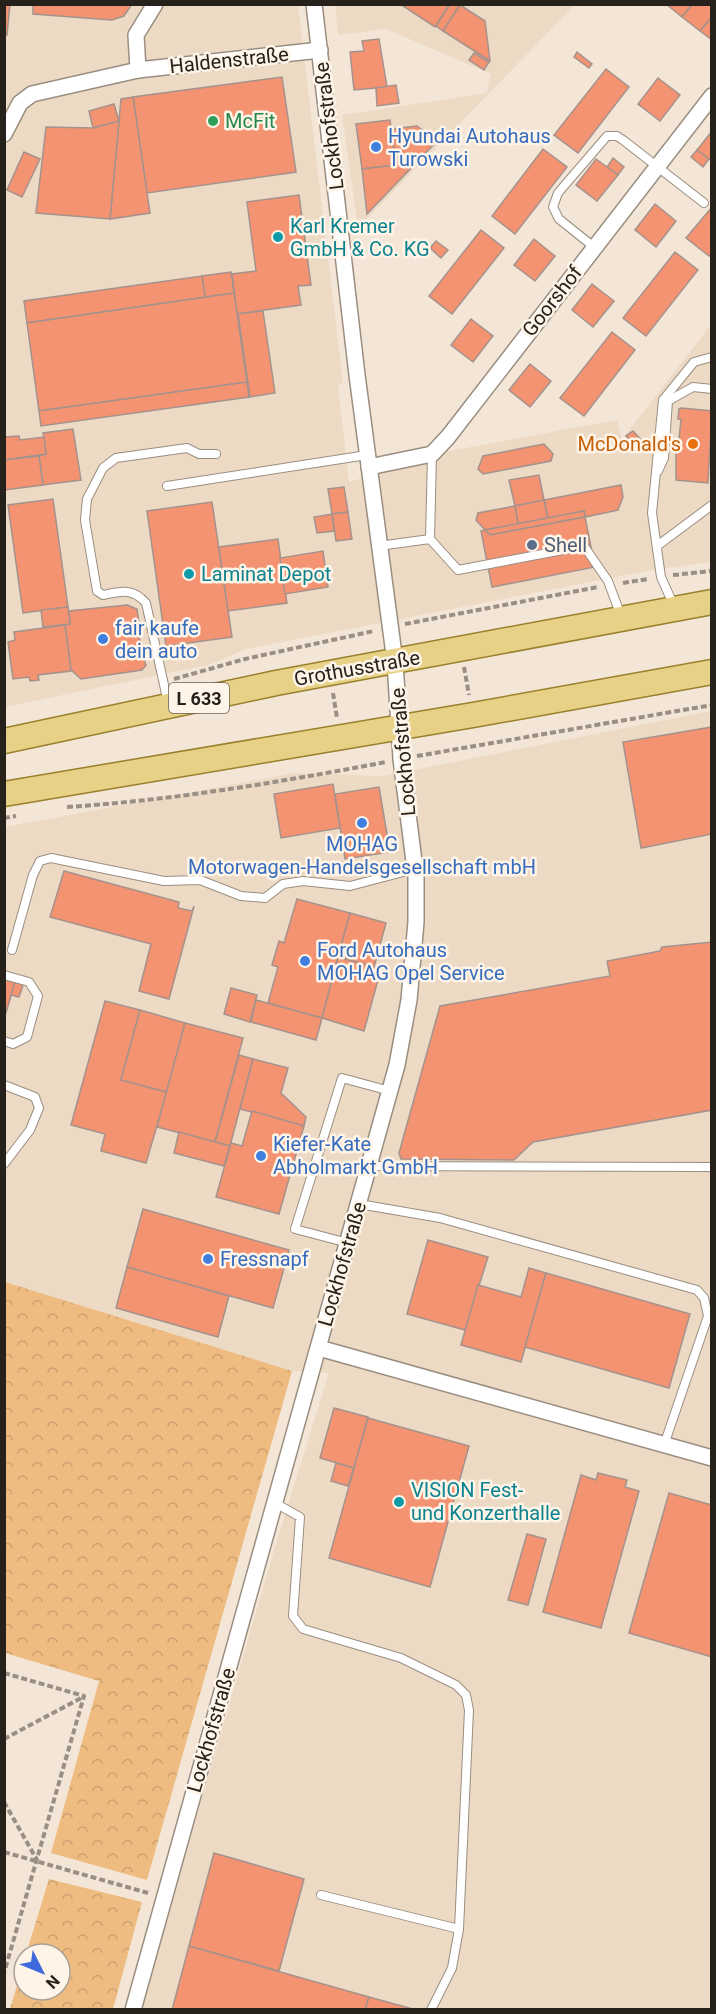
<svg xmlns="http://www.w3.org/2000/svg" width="716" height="2014" viewBox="0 0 716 2014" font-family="Roboto,sans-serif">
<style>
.built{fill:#eddac5}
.forest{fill:url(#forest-crowns)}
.building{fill:#f39372;stroke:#a5928c;stroke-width:1.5}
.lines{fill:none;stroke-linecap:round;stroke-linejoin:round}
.lane-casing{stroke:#9a8e80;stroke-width:10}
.street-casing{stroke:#9a8e80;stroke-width:18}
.primary-casing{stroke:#99802c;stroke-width:27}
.path{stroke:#998f84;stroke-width:4;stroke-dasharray:6 3;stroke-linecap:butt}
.lane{stroke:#fff;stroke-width:8}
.street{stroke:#fff;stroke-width:15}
.primary{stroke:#e7d186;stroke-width:24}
.leisure-dot{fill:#2e9e5b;stroke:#fff4e8;stroke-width:2}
.shop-dot{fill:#3f7fe0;stroke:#fff4e8;stroke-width:2}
.culture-dot{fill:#0f9aa8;stroke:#fff4e8;stroke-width:2}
.food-dot{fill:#e8710a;stroke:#fff4e8;stroke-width:2}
.service-dot{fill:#5c6f8a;stroke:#fff4e8;stroke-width:2}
.labels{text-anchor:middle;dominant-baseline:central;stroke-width:5;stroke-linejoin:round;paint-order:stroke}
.shield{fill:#fff4e8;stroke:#676058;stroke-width:1.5}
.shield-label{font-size:18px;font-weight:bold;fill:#26211b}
.street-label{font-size:20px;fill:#26211b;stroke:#fff4e8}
.leisure-label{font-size:20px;fill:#27864d;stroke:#fff4e8;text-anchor:start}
.shop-label{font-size:20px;fill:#366cbe;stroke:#fff4e8;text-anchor:start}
.culture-label{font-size:20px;fill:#0d838f;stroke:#fff4e8;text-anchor:start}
.food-label{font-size:20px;fill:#c56008;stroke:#fff4e8;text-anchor:end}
.service-label{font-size:20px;fill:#4e5e75;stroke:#fff4e8;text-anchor:start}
</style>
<defs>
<pattern id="forest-crowns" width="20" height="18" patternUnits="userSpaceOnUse" patternTransform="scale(1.5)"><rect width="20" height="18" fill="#eebc81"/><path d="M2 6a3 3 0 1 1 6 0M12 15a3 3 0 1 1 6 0" fill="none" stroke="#cca16f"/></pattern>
</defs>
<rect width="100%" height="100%" fill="#f4e6d7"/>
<g class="built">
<polygon points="4,5 298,5 343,383 338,385 349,482 449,451 617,420 622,439 711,325 711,562 647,571 246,649 208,665 5,707"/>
<polygon points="335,5 575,5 358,228 342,115 487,93 491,74 386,29 338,35"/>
<polygon points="711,711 711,2009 141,2009 274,1550 329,1373 291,1371 5,1282 5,827 295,773 384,776"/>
</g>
<g class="forest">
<polygon points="5,1282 292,1371 147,1880 51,1853 99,1681 5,1653"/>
<polygon points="49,1879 142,1902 113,2009 10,2009 24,1962 24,1990 60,1990 60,1954 26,1954"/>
</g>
<g class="building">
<polygon points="4,4 10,4 7,35 4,35"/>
<polygon points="33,4 132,4 124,16 112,20 33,14"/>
<polygon points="400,4 450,4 435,27"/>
<polygon points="450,4 460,5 443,31 436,26"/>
<polygon points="666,4 693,4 682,17"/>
<polygon points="693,4 712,4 712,17 700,31 682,17"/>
<polygon points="460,5 485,21 490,61 443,31"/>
<polygon points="712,17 712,40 700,31"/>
<polygon points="379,39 387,87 354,90 350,52 364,51 362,41"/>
<polygon points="577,52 592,64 589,68 574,57"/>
<polygon points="474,53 489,62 484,70 469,60"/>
<polygon points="606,69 629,87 578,153 554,135"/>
<polygon points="282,77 296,172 147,193 133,97"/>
<polygon points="658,78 680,95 660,121 638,104"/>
<polygon points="396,85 399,103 377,106 376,88"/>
<polygon points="133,97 150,213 110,219 121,99"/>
<polygon points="114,104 119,121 93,128 89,111"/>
<polygon points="390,120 396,165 362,169 356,124"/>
<polygon points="119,121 110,219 36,213 46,127 93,128"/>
<polygon points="417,126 437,141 367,214 362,169 396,165 391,129"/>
<polygon points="712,131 712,161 697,150"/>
<polygon points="543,149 567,167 515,234 492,216"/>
<polygon points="697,150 709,159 703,167 691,157"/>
<polygon points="24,152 40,159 22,197 7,190"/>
<polygon points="613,158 624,167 618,175 607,167"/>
<polygon points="596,159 618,175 597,201 576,185"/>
<polygon points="299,195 311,285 298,286 301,305 237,314 232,274 256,271 247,202"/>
<polygon points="655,204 676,221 656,247 635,230"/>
<polygon points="712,207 712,253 709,256 686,238"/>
<polygon points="481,230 504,248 452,314 429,296"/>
<polygon points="534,239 555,256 535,281 514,265"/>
<polygon points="436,241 448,250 441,258 430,248"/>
<polygon points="675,252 698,270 646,336 623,318"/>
<polygon points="231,272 234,293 205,297 202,276"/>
<polygon points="202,276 205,297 27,323 24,301"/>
<polygon points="592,284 614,301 593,327 572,310"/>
<polygon points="234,293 247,382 39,411 27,323"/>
<polygon points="263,311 275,393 250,397 238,314"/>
<polygon points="471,319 493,336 473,362 451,345"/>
<polygon points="612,332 635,350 584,416 560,398"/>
<polygon points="530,364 551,381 530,407 509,390"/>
<polygon points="247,382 249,397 41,426 39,411"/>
<polygon points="681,408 712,411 708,483 676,480 676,439 679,439 681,419 678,419 679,409"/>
<polygon points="73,429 81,480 43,485 39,456 46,454 43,433"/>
<polygon points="633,431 643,442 636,448 626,436"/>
<polygon points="19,436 20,440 44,437 46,454 4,460 4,437"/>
<polygon points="544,444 553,454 551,461 483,474 478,469 483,456"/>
<polygon points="39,456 43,485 4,490 4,460"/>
<polygon points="539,475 544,500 515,506 509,480"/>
<polygon points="621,485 623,497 618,510 585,517 584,511 548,519 544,500"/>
<polygon points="344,487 348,512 332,514 328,489"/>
<polygon points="53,499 68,607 23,613 8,505"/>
<polygon points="544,500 548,519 518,524 515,506"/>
<polygon points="212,502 232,637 166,646 147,511"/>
<polygon points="515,506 518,524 485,530 476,520 478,513"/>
<polygon points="584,511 585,517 490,535 485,530"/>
<polygon points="348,512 352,539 336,541 332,514"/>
<polygon points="332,514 334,531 317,533 314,517"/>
<polygon points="585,517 595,567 492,587 481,531 485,530 490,535"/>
<polygon points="278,539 287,603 228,611 219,547"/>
<polygon points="323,551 328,587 285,594 280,558"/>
<polygon points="127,605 137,609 139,623 136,625 140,632 137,634 142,644 139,645 146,665 142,670 81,679 71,670 65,625 70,624 69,611"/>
<polygon points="68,607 70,624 43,627 41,610"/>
<polygon points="65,625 71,671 38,675 39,680 30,681 29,677 13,679 8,642 15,640 14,632"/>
<polygon points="712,727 712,834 641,848 623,742"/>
<polygon points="333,784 340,828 281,838 274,794"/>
<polygon points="379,787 390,852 345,859 335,794"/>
<polygon points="64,871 179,902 178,908 192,911 194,906 169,999 139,991 151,944 50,917"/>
<polygon points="297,899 350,913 322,1018 268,1003 278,967 272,965 279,941 284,943"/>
<polygon points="350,913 386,923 374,967 338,957"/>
<polygon points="712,942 712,1110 533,1142 514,1160 401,1159 399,1153 440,1006 610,976 607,961 660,951 662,947"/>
<polygon points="338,957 381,969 364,1031 322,1018"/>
<polygon points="4,976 16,979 5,1016 4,1016"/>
<polygon points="16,979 24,982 19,997 11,995"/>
<polygon points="231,988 257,995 250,1022 224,1014"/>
<polygon points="256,1000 322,1018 316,1040 251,1022"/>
<polygon points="105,1001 140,1010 121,1080 167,1092 146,1163 101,1151 105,1134 71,1125"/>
<polygon points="140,1010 185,1023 167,1092 121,1080"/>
<polygon points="185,1023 243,1038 215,1142 157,1127"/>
<polygon points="239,1055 253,1059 230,1146 215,1142"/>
<polygon points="253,1059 288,1068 281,1093 306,1117 304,1126 240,1109"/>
<polygon points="252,1111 304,1126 279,1214 216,1197 231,1143 242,1146"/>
<polygon points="179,1132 230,1146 224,1166 174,1153"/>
<polygon points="143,1209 289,1250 273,1308 127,1267"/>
<polygon points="428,1240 488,1257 465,1330 407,1314"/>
<polygon points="127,1267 229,1296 218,1337 116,1308"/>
<polygon points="529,1268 546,1273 521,1362 461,1345 478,1285 521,1297"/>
<polygon points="546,1273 690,1314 669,1388 525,1347"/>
<polygon points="334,1408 368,1417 354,1468 320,1458"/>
<polygon points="368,1418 469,1446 430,1587 329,1558"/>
<polygon points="336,1463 354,1468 348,1486 331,1481"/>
<polygon points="598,1473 627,1480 625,1487 639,1491 601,1628 543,1612 581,1475 596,1480"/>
<polygon points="669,1493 712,1505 712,1657 629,1633"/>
<polygon points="527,1534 546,1539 528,1605 508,1600"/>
<polygon points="214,1853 304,1879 279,1971 189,1946"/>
<polygon points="189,1946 369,1997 365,2010 172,2010"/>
<polygon points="369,1997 413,2009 413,2010 365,2010"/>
</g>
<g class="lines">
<defs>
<g id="lane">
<polyline points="594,247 559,219 553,207 558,193 607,136 617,136 623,140 704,203"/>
<polyline points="658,471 664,458 668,401 693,387 712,389"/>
<polyline points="167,486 367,455"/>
<polyline points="430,539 432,454"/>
<polyline points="379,546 430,539 458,570 584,546 608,581 621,616"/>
<polyline points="657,546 712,505"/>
<polyline points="674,606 661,577 652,513 663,400 694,362 712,357"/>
<path d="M168,703L146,603C133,588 122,591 103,595L97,591L85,520L87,499L103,468L116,458L187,448L199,454H216"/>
<polyline points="12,950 33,875 40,861 51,858 164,881 200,880 241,896 265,898 283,884 303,881 350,886 415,869"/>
<polyline points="4,975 29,982 38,996 27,1037 13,1044 4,1041"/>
<polyline points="4,1085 35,1097 39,1108 30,1130 4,1164"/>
<polyline points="370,1166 712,1167"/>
<polyline points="359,1204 440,1218 697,1290 704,1298 708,1316 664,1445"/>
<polyline points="348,1243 295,1229 342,1078 390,1091"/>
<polyline points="275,1503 300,1517 293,1616 303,1629 401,1658 456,1685 466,1695 469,1710 459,1929 452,1968 431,2010"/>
<polyline points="321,1895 459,1929"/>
</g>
<g id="street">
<polyline points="138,70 136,35 155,4"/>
<polyline points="4,134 20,103 32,94 138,70 320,50"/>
<polyline points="369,467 432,454 448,437 712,96"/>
<polyline points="319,1348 712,1458"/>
<polyline points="133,2010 397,1065 409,1000 416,922 416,877 401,759 395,662 357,375 314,4"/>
</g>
<g id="primary">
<polyline points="4,741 276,683 712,602"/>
<polyline points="4,794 473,715 712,672"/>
</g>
</defs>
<use href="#lane" class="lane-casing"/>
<use href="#street" class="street-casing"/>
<use href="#primary" class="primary-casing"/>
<g class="path">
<polyline points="673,575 712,571"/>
<polyline points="623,583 648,579"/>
<polyline points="405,624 598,587"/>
<polyline points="464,667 469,695"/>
<polyline points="174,679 245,659 374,631"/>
<polyline points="333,693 337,718"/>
<polyline points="417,756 712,705"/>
<path d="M67,807C175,800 280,782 386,762"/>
<polyline points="4,818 16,816"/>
<polyline points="4,1673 84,1696 4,1973"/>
<polyline points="4,1739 83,1697"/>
<polyline points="4,1802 37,1860"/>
<polyline points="4,1852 148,1893"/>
</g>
<use href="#lane" class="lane"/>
<use href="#street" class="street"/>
<use href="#primary" class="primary"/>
</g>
<circle class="leisure-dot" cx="213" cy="121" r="6"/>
<g class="shop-dot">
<circle cx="376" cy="147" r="6"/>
<circle cx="103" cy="639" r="6"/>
<circle cx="362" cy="823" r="6"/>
<circle cx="305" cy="961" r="6"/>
<circle cx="261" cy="1156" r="6"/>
<circle cx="208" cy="1259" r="6"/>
</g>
<g class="culture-dot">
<circle cx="278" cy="237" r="6"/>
<circle cx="189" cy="574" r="6"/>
<circle cx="399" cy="1502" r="6"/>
</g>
<circle class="food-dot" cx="693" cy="444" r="6"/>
<circle class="service-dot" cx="532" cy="545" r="6"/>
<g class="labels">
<rect class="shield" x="169" y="683" width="60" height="30" rx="4.5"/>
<g class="shield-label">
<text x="199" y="698">L 633</text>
</g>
<g class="street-label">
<text transform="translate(229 60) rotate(-6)">Haldenstraße</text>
<text transform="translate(329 126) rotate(-97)">Lockhofstraße</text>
<text transform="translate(552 301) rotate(-52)">Goorshof</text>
<text transform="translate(357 668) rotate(-10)">Grothusstraße</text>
<text transform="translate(403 752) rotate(-95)">Lockhofstraße</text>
<text transform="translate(342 1264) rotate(-74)">Lockhofstraße</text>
<text transform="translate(211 1730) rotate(-74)">Lockhofstraße</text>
</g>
<g class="leisure-label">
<text x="225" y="121">McFit</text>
</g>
<g class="shop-label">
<text x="388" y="136">Hyundai Autohaus<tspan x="388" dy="23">Turowski</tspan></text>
<text x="115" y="628">fair kaufe<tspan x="115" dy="23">dein auto</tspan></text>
<text x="362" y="844" text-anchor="middle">MOHAG<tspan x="362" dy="23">Motorwagen-Handelsgesellschaft mbH</tspan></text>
<text x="317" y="950">Ford Autohaus<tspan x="317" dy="23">MOHAG Opel Service</tspan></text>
<text x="273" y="1144">Kiefer-Kate<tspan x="273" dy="23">Abholmarkt GmbH</tspan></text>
<text x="220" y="1259">Fressnapf</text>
</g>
<g class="culture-label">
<text x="290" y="226">Karl Kremer<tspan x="290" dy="23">GmbH &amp; Co. KG</tspan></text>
<text x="201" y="574">Laminat Depot</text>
<text x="411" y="1490">VISION Fest-<tspan x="411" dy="23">und Konzerthalle</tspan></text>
</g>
<g class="food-label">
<text x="681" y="444">McDonald's</text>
</g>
<g class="service-label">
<text x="544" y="545">Shell</text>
</g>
</g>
<rect width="716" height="2014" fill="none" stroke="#26211b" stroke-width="12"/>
<g transform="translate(42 1972) rotate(133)"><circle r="28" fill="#fff4e8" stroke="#a8a096" stroke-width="1.5"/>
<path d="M0-4.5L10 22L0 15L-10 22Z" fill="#3e6adb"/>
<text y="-9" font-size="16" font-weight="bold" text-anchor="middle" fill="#26211b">N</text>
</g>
</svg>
